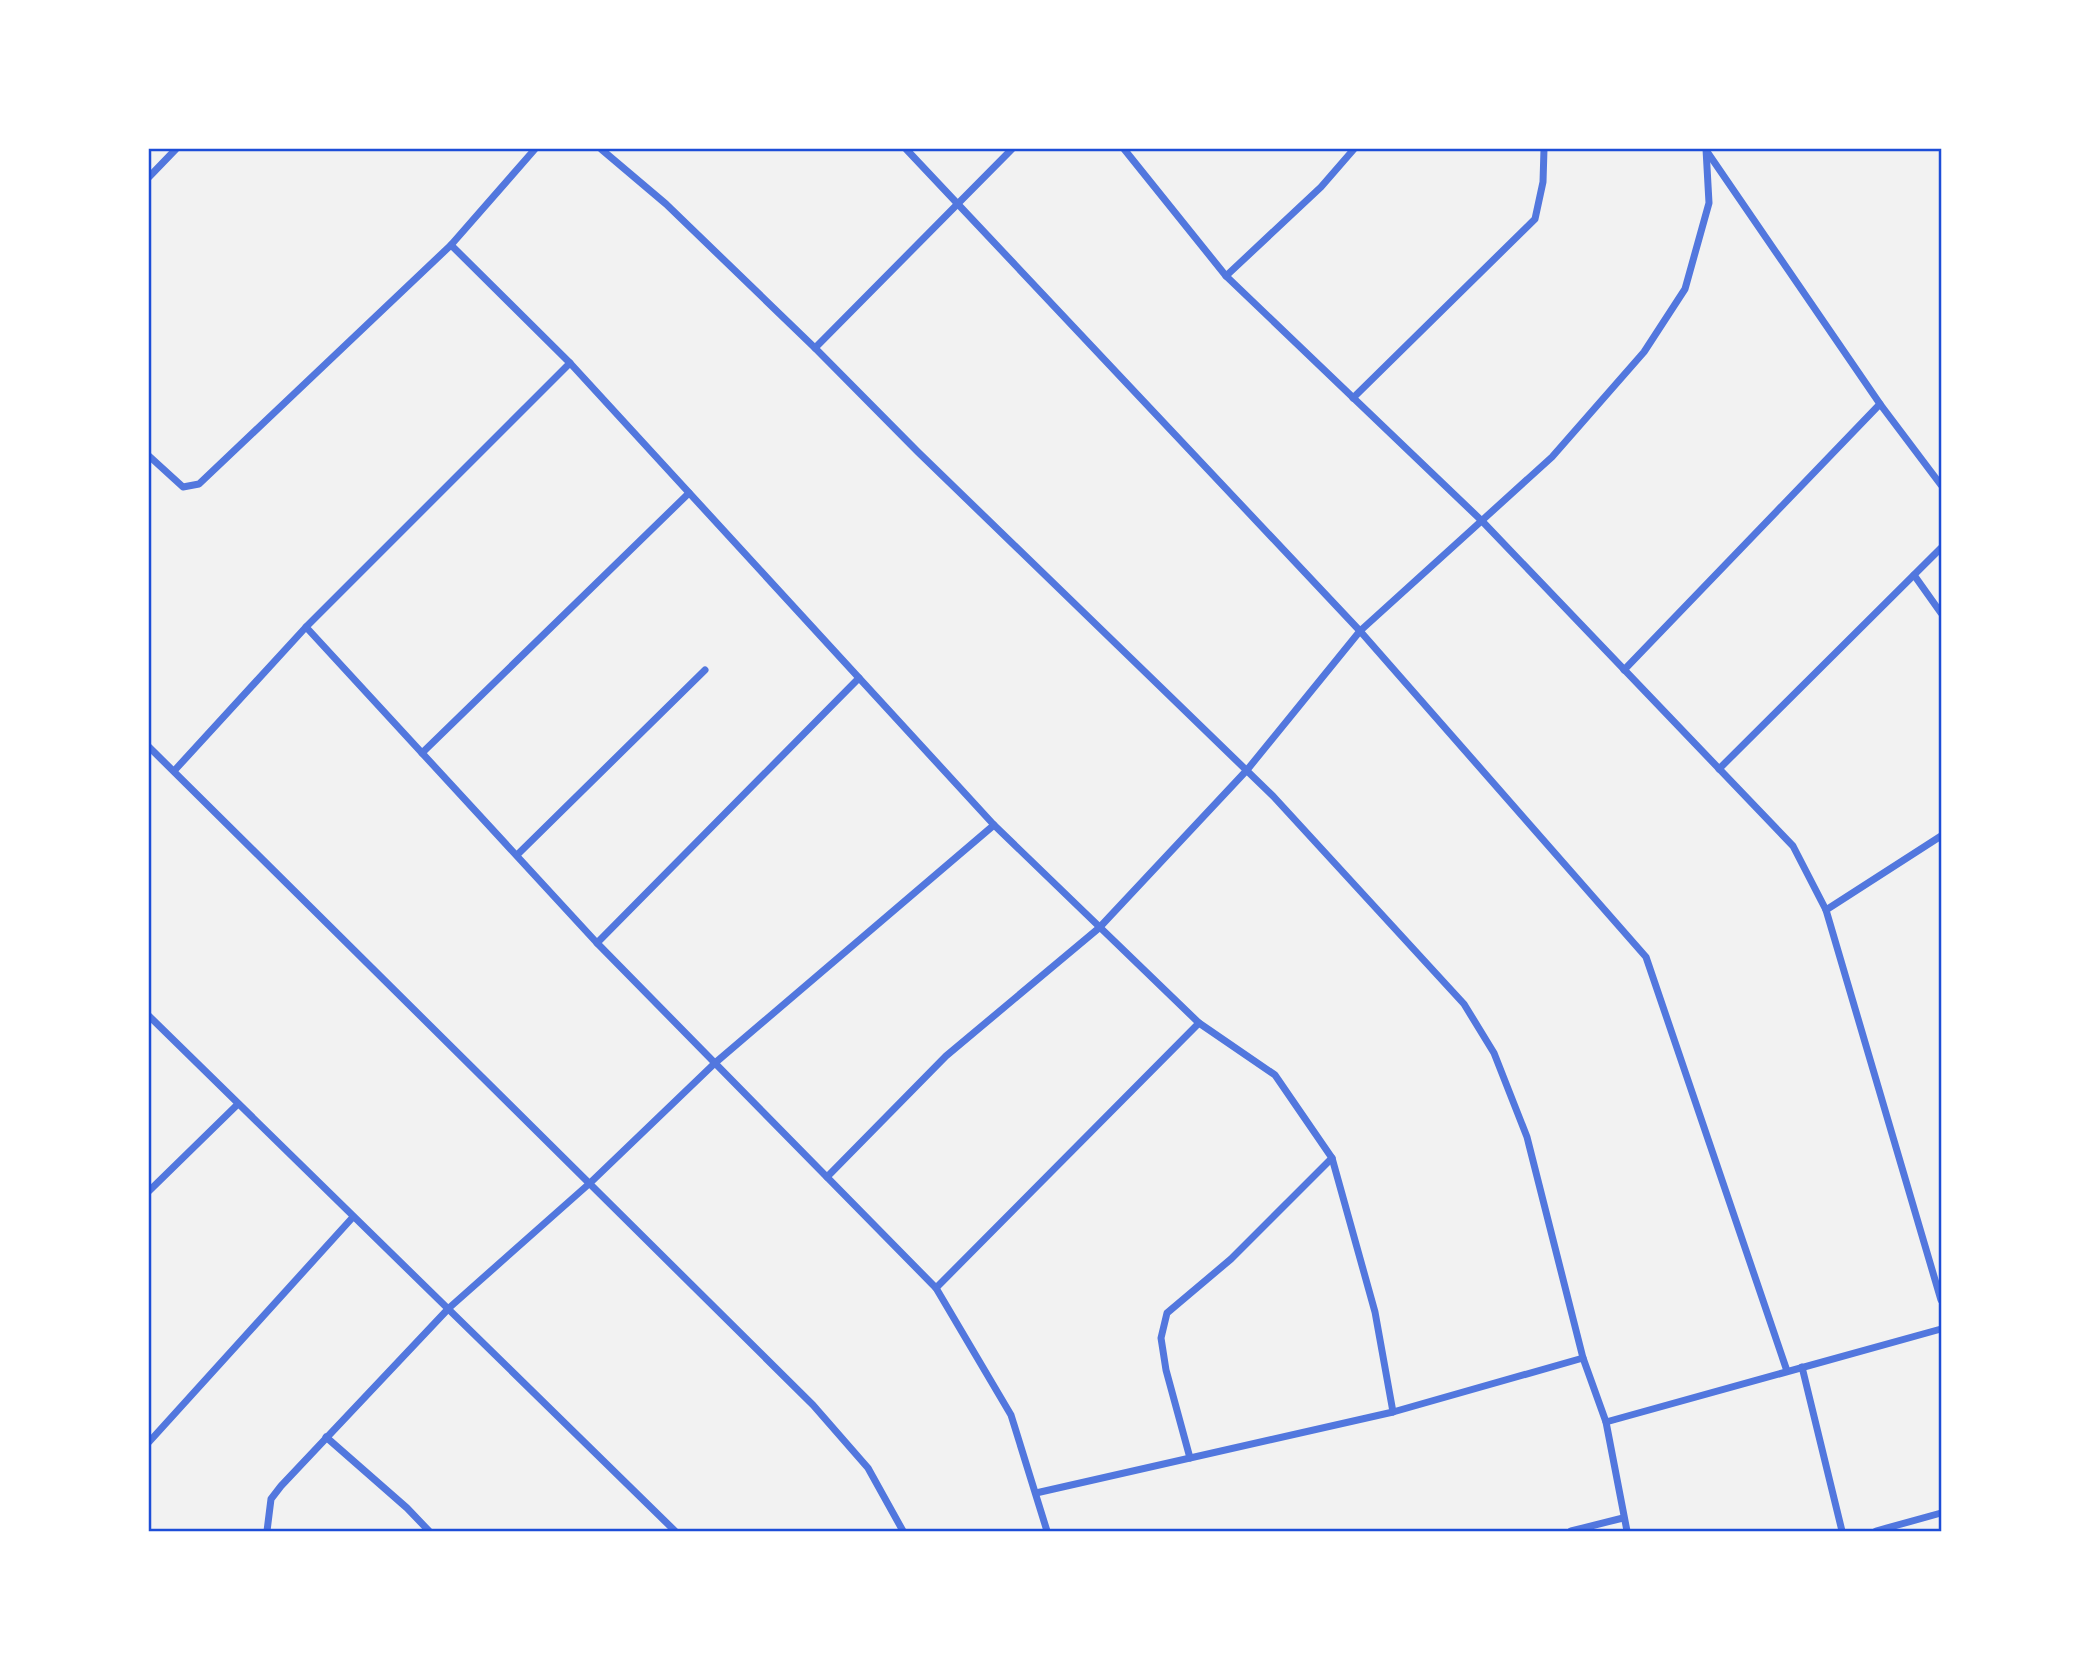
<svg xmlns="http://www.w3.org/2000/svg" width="2090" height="1680" viewBox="0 0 2090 1680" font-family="'Alegreya Sans',sans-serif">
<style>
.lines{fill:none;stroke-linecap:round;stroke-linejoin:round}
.minor{stroke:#5277de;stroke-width:7}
.neatline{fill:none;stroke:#1d4ed8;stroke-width:2.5}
</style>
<rect width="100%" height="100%" fill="#f2f2f2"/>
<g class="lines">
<g class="minor">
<polyline points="601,149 666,204 815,348 918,452 1273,796 1464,1004 1494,1053 1527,1137 1583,1358 1606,1422 1627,1531"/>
<polyline points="906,149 1360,631 1646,957 1787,1371"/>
<polyline points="1124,149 1226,276 1482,521 1793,846 1826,910 1941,1300"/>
<polyline points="1708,153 1880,404 1941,485"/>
<polyline points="149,177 176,149"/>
<polyline points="451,245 570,363 994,825 1199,1023 1275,1075 1332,1158 1375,1312 1393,1412"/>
<polyline points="1226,276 1321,187 1354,149"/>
<polyline points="815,348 1012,149"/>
<polyline points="1353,398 1535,219 1543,182 1544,149"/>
<polyline points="149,456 183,487 199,484 451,245 535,149"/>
<polyline points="1914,575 1941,613"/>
<polyline points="306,627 597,943 936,1288 1011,1415 1047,1531"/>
<polyline points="1624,670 1880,404"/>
<polyline points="149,747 813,1405 868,1468 903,1531"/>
<polyline points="422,753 689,493"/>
<polyline points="1719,769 1941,548"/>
<polyline points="174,771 306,627 570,363"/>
<polyline points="517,855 705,670"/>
<polyline points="1826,910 1941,836"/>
<polyline points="597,943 859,678"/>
<polyline points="149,1016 675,1531"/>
<polyline points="827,1177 946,1056 1099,928 1247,770 1360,631 1552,457 1644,352 1685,289 1709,203 1706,149"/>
<polyline points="149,1191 238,1104"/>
<polyline points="936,1288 1199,1023"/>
<polyline points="1802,1367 1842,1531"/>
<polyline points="1606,1422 1941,1329"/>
<polyline points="326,1437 407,1508 429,1531"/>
<polyline points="149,1442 353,1217"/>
<polyline points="1190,1458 1166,1370 1161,1338 1167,1313 1231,1259 1332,1158"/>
<polyline points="1036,1493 1393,1412 1583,1358"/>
<polyline points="267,1531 271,1499 281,1486 449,1308 590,1183 715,1063 994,825"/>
<polyline points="1571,1531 1623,1518"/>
<polyline points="1876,1531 1941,1513"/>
</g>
</g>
<rect width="2090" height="1680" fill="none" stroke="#ffffff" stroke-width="301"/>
<rect x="150" y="150" width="1790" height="1380" class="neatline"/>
</svg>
